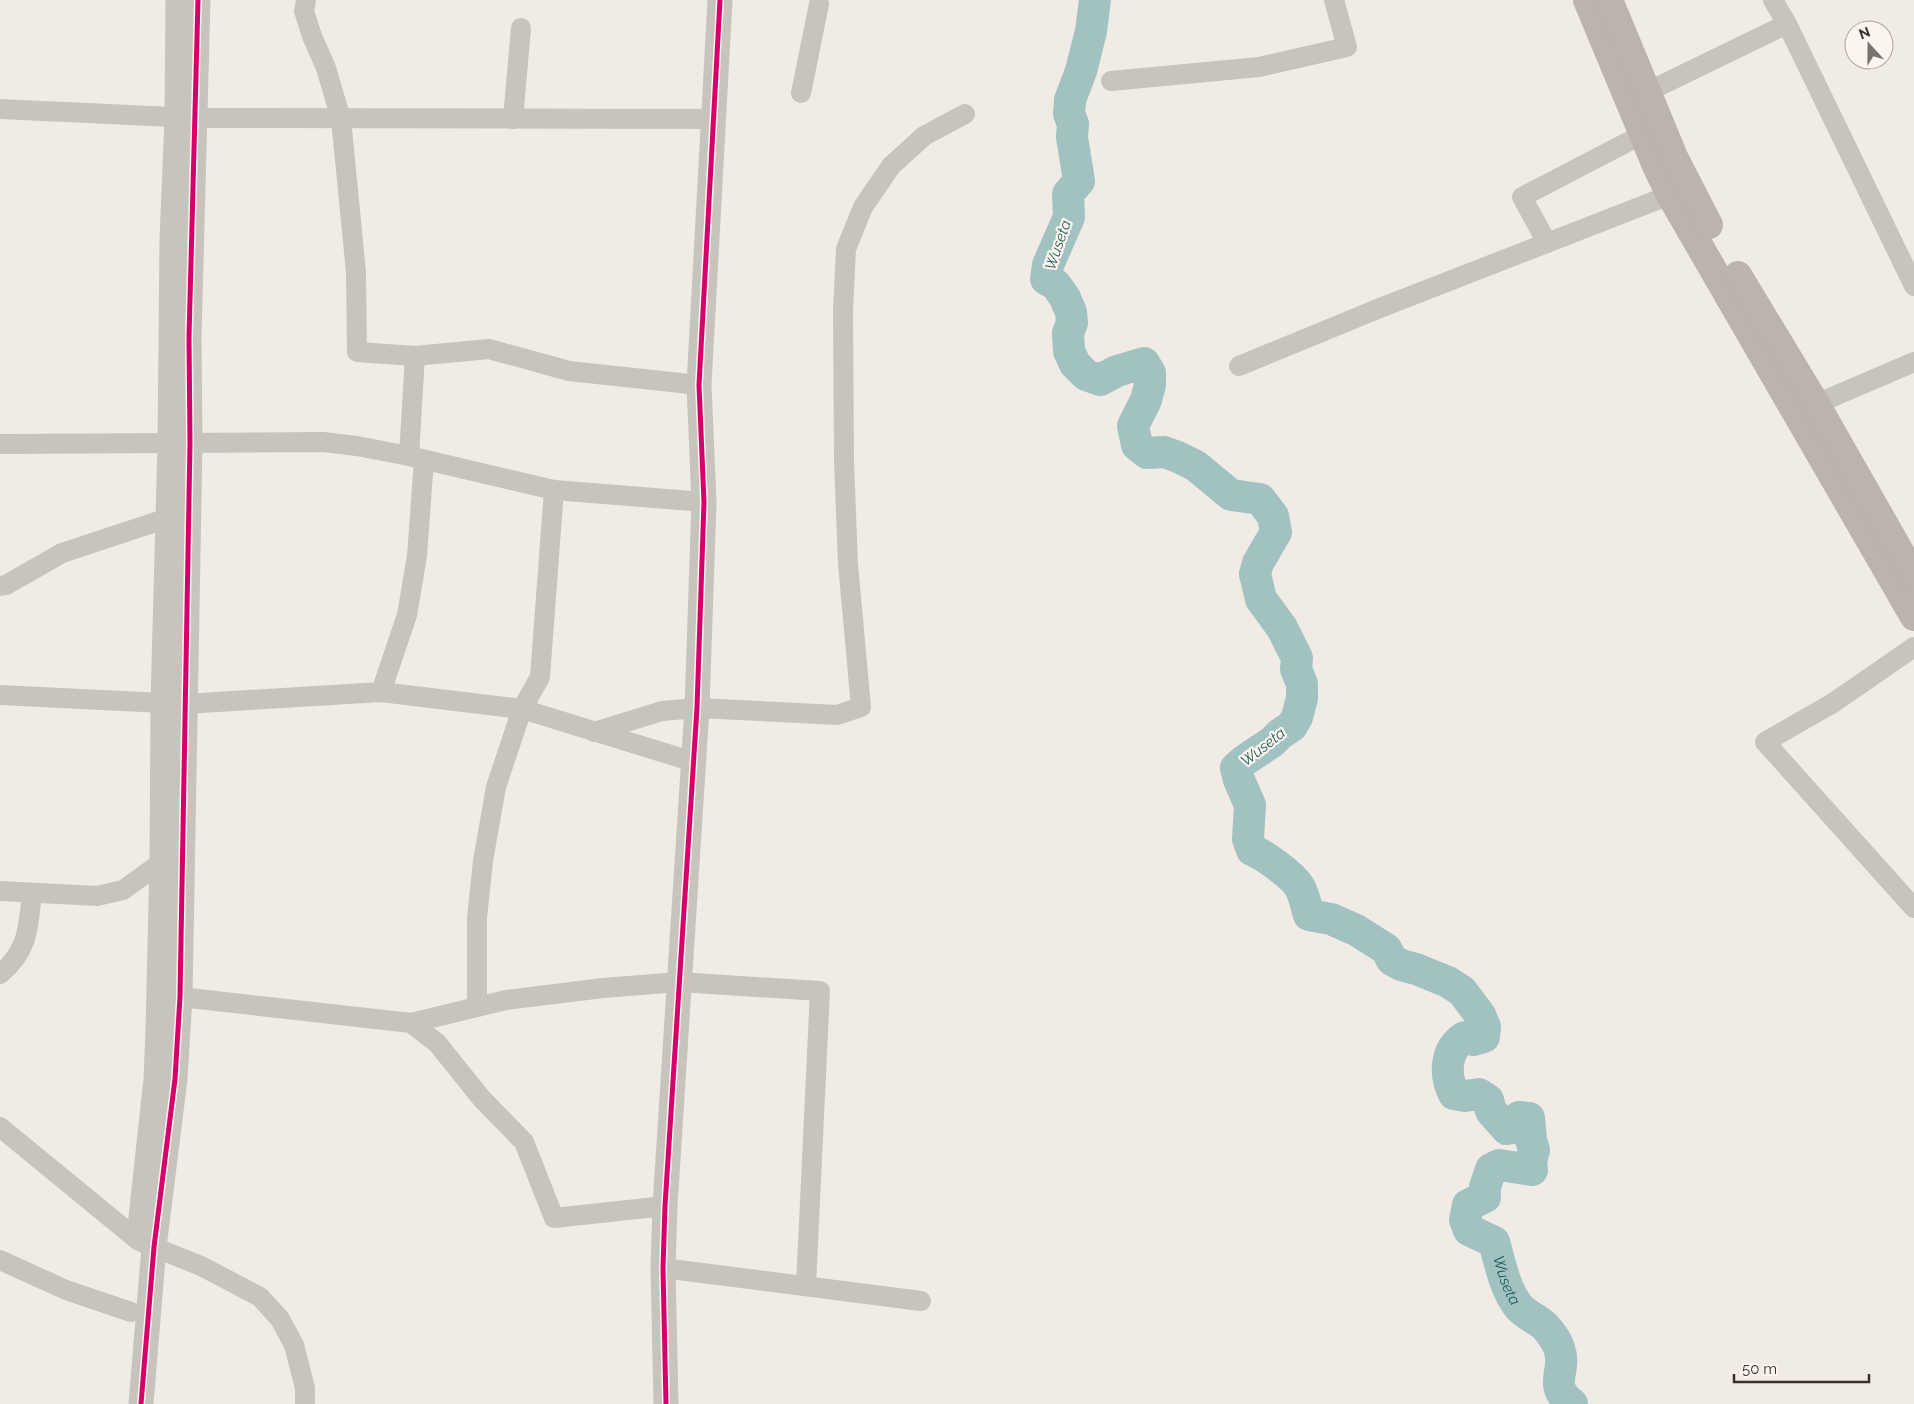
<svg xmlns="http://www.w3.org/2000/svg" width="1914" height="1404" viewBox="0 0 1914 1404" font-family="Raleway,sans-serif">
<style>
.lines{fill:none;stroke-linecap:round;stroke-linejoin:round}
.river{stroke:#a1c2c1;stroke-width:32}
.minor{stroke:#c9c3be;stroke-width:20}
.tertiary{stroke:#c9c3be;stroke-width:25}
.secondary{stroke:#bab3ae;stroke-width:28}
.cycleway-casing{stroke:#fbf5ee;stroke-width:8}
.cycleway{stroke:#d6006c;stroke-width:5}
.labels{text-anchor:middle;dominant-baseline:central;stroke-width:4.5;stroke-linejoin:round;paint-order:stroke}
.water-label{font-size:15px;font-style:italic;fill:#1f5a5e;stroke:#fbf5ee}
</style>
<rect width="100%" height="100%" fill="#f0ebe5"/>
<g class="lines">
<path class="river" id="s1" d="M1095,0L1091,31L1081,71L1070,100L1069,114L1073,124L1072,137L1079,181L1068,194L1069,217L1048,265L1046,279L1056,285L1065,298L1071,312L1072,323L1068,333L1069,351L1075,364L1086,375L1100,380L1117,371L1144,363L1150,373V385L1146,400L1133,426L1137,445L1147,453L1164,452L1178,457L1196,466L1231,495L1260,499L1273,516L1276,532L1258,563L1255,574L1261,599L1282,628L1297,658L1296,669L1302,684V698L1297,717L1292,726L1280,734L1272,742L1245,760L1236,768L1239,780L1250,805L1248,839L1252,850C1264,855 1292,875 1299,886C1304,894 1306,906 1309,915L1331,919L1356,930L1386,949L1392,960L1401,965L1416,969L1448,982L1462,991L1480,1015L1485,1027L1484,1037L1474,1040L1465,1037C1445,1049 1444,1075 1454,1094L1465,1096L1479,1094L1488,1100L1491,1111L1507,1129L1515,1127L1519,1117L1529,1118L1531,1140L1534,1150L1531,1161L1532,1170L1499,1165L1491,1169L1485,1187V1197L1468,1205L1465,1220L1469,1230L1494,1242C1500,1263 1505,1290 1519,1307C1525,1314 1534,1318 1541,1323C1547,1327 1557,1341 1559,1348C1568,1372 1546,1384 1572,1404"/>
<g class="minor">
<polyline points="306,0 304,11 312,36 326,68 341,119 356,272 357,352 415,356 489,349 569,371 699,385"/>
<polyline points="1773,0 1787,24 1914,286"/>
<polyline points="1111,81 1259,67 1347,47 1334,0"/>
<polyline points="1647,92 1787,24"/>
<polyline points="801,93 819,4"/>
<polyline points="0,109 195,118 714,119"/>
<polyline points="513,119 521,28"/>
<polyline points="1547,243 1522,197 1643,134"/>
<polyline points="1239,366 1380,308 1670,195"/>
<polyline points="1816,404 1914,362"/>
<polyline points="0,444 323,442 357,446 409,456 554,490 704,502"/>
<polyline points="409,456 415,356"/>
<polyline points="0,586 6,585 62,553 168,518"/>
<polyline points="1914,647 1833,703 1765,742 1914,908"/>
<polyline points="381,692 407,615 417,556 424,460"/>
<polyline points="0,695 184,704 381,692 522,709 694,762"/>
<polyline points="594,732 662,711 697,708 837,715 861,707 848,564 844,462 843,310 846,249 863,207 891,166 924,136 965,114"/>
<polyline points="0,891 97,896 123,890 162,862"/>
<path d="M0,974C29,950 28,928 32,893"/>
<polyline points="180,997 411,1023 437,1043 482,1099 524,1142 554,1218 665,1206"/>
<polyline points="477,1007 477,918 483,861 496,787 522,709 540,677 554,490"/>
<polyline points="411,1023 506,1000 603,988 679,982 820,991 806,1286"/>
<polyline points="0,1127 139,1241 201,1266 260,1297 280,1319 294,1345 305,1388 305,1404"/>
<polyline points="0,1260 66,1290 131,1312"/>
<polyline points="663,1268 921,1301"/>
</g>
<g class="tertiary">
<polyline points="139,1236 156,1079 158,1030 162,862 163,702 170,444 172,239 177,118 178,0"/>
<polyline points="141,1404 154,1247 175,1079 180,997 190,443 189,337 198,0"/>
<polyline points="666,1404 663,1268 665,1206 697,708 704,502 699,385 720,0"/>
</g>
<g class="secondary">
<polyline points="1587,0 1657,168 1670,195 1914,617"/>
<polyline points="1609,0 1675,159 1709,225"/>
<polyline points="1738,275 1816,404 1914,576"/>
</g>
<defs>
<g id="cycleway">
<polyline points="141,1404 154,1247 175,1079 180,997 190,443 189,337 198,0"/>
<polyline points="666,1404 663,1268 665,1206 697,708 704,502 699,385 720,0"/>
</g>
</defs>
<use href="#cycleway" class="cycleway-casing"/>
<use href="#cycleway" class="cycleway"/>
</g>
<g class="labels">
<g class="water-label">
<text transform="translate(1058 245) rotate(-71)">Wuseta</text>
<text transform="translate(1263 747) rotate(-38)">Wuseta</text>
<text stroke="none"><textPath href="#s1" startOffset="1841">Wuseta</textPath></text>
</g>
</g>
<g transform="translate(1869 45) rotate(339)"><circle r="24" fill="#fbf5ee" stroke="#aea6a0"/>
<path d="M0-4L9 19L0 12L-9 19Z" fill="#7a716c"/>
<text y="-8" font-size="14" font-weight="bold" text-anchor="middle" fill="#3b302b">N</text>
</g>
<path d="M1734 1374v8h135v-8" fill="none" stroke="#3b302b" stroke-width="2.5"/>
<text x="1742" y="1374" font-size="15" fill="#3b302b" stroke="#fbf5ee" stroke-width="4" paint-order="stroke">50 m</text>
</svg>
